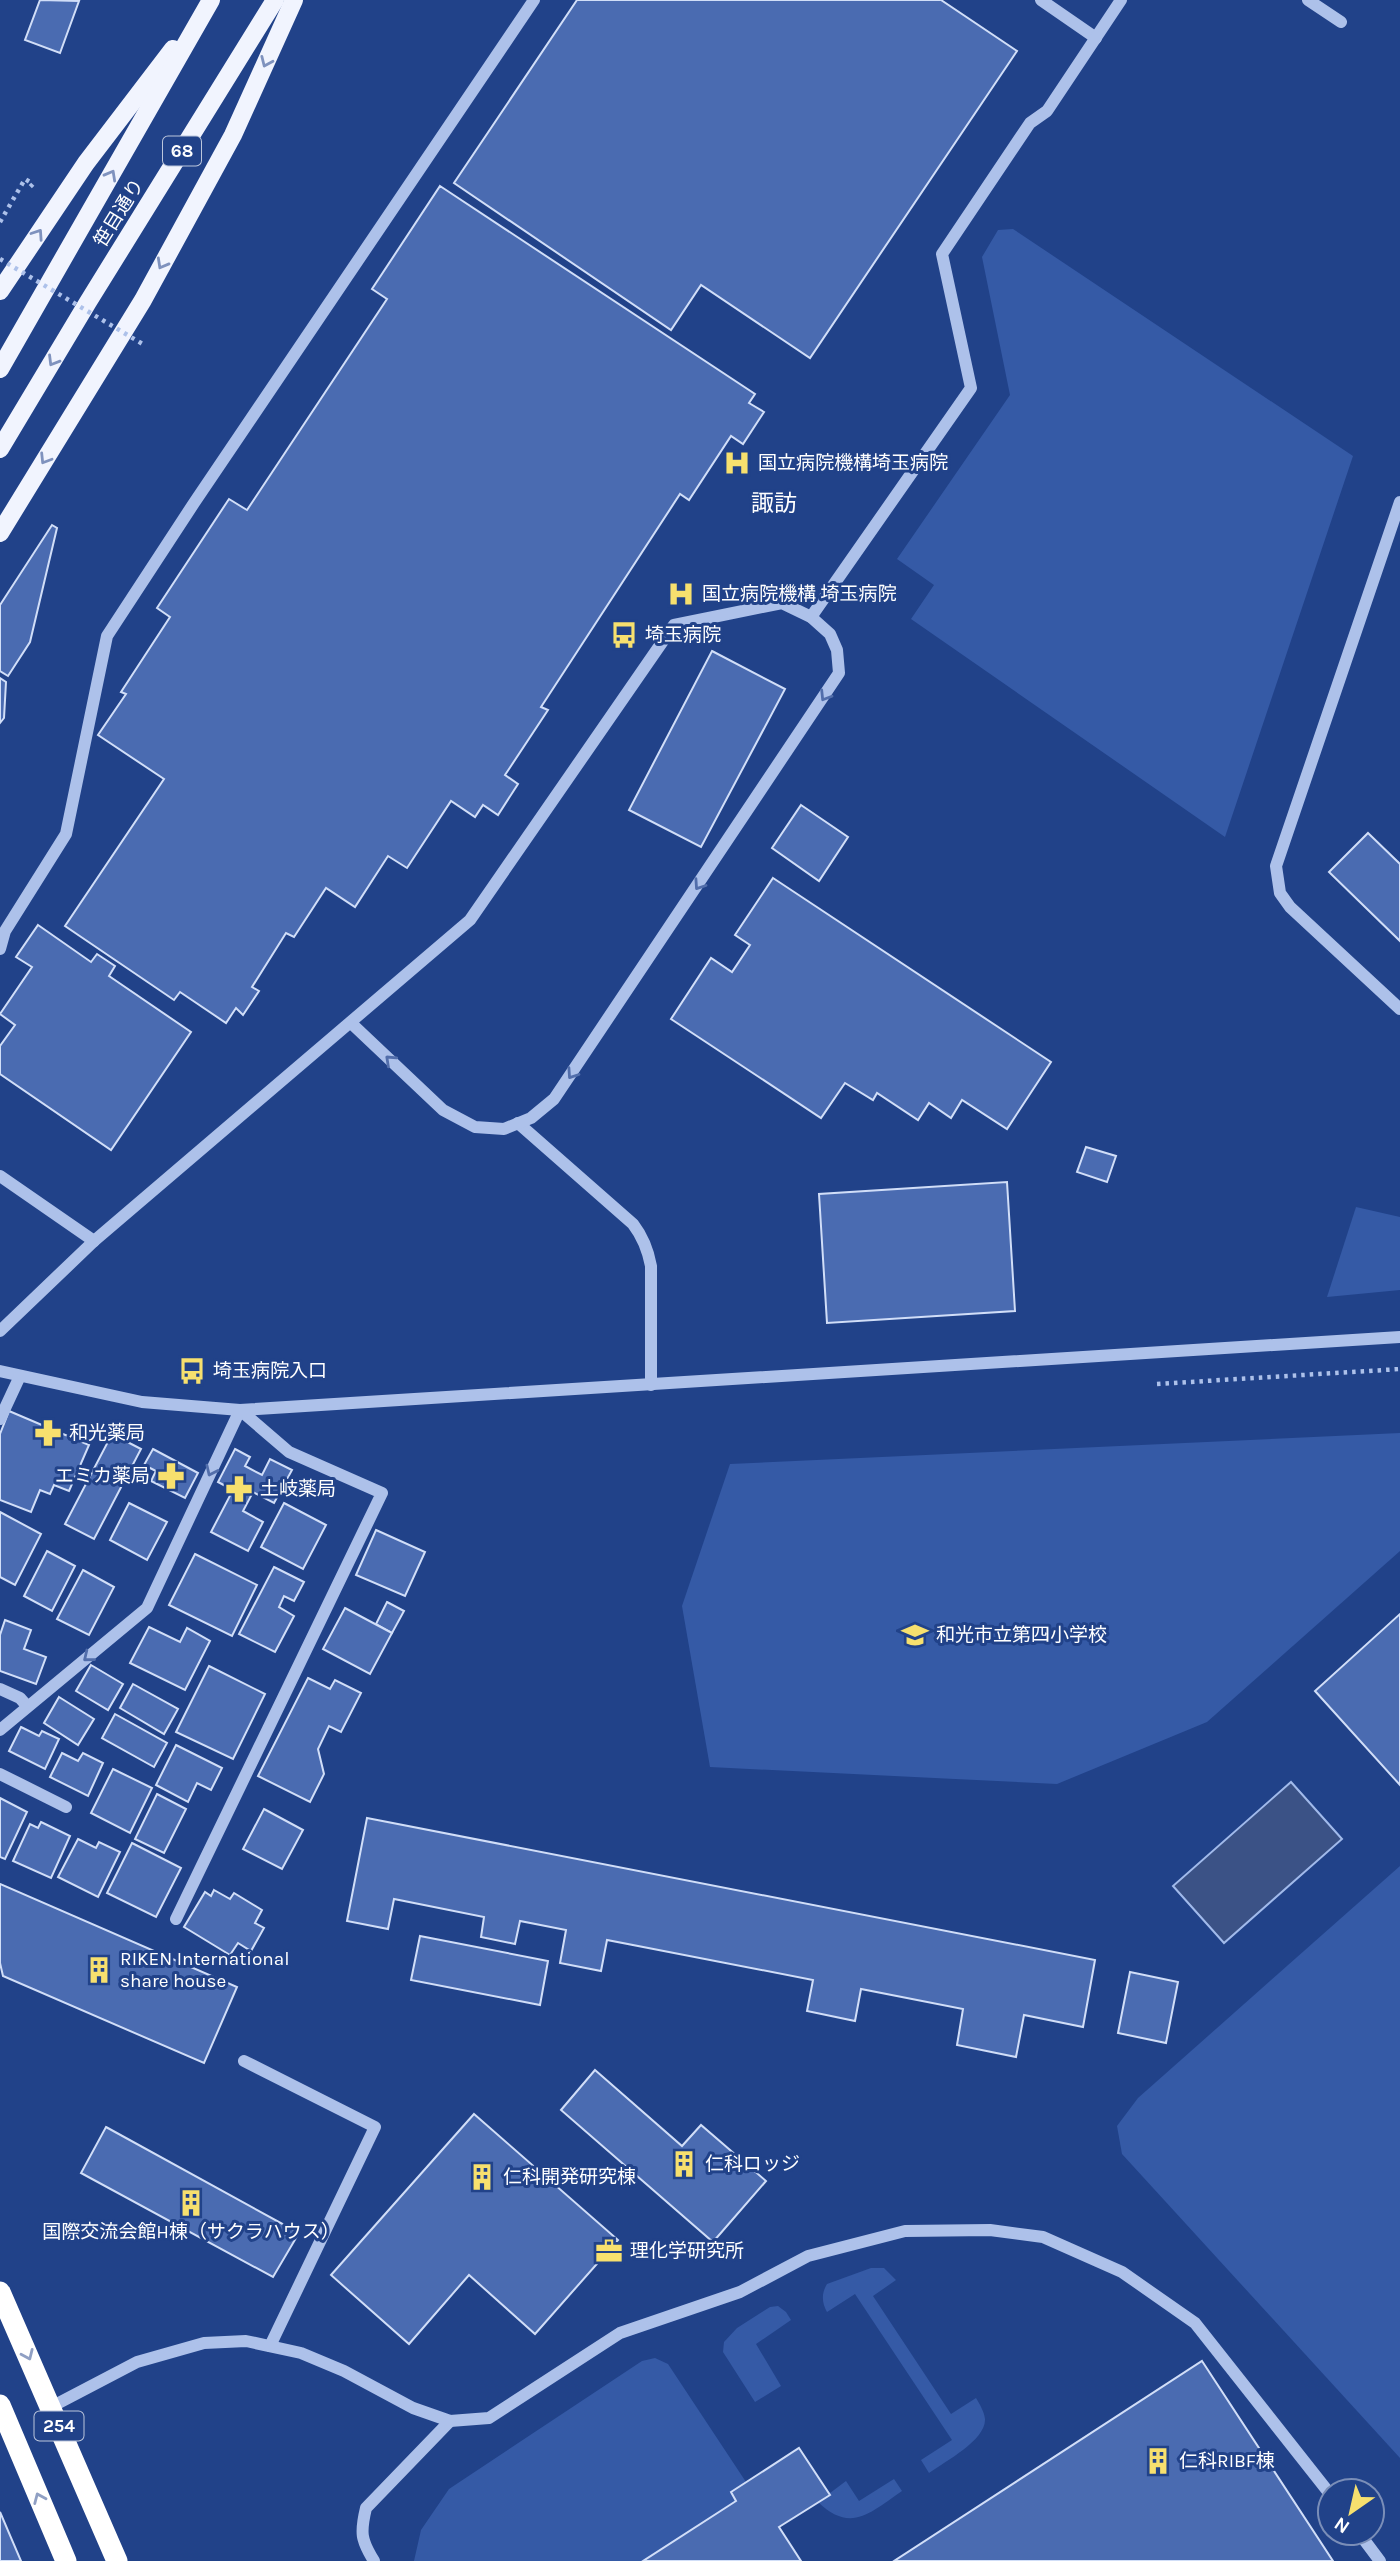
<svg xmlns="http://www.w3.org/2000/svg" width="1400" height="2561" viewBox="0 0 1400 2561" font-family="Karla,'Noto Sans JP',sans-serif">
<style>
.green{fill:#355aa6}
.water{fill:#3b5286;stroke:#a1baeb;stroke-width:2}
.building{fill:#4a6bb1;stroke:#d1def8;stroke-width:2}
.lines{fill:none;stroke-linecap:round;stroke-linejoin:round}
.path{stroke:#adc1ea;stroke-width:4.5;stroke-dasharray:3.5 5;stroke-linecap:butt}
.minor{stroke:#adc1ea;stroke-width:12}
.major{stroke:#f1f4fe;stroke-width:18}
.highway{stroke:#fff;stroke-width:21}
.path-bridge{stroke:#adc1ea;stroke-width:4.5;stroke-dasharray:3.5 5;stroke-linecap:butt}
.oneway{stroke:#7f92be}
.oneway2{stroke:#526eab}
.oneway3{stroke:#90a0c4}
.labels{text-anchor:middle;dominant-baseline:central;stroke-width:6;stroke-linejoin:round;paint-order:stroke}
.shield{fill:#214289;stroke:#bcc6dc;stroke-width:2}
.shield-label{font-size:18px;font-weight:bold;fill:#fff}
.street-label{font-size:19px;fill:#fff;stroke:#214289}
.poi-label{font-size:19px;fill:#fff;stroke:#214289;text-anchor:start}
.quarter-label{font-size:23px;fill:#fff;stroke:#214289}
</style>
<rect width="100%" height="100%" fill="#214289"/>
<g class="green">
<polygon points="1013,229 1353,456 1225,837 911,619 934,585 897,559 1010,395 982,257 998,230"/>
<polygon points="1356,1207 1400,1217 1400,1290 1327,1297"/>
<polygon points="1400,1433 1400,1551 1207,1722 1057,1784 710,1767 682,1606 730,1464"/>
<polygon points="1400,1866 1400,2458 1122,2154 1117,2126 1138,2098"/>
<path d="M871,2268H884L896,2280L873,2296L951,2414L976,2398C980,2405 984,2411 985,2419C986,2440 946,2461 929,2473L921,2460L952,2440L855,2294L827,2312C822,2303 821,2294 827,2284Z"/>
<polygon points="778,2306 786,2312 791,2320 756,2344 781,2386 755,2402 723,2352 724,2342 737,2328 770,2307"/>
<polygon points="655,2358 668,2364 746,2482 731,2492 736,2501 643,2561 414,2561 421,2530 449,2489 642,2361"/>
<path d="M894,2479L902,2491C871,2512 851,2534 818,2502L846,2481L859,2501Z"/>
</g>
<polygon class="water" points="1291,1782 1342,1839 1224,1943 1173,1886"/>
<g class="building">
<polygon points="40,0 79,1 60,53 25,40"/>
<polygon points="577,0 941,0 1017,51 810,358 701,285 671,330 454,183"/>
<polygon points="440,186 755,394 749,403 764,412 743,444 731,436 689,500 680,494 541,707 548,710 505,775 518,784 498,815 483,805 475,817 451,801 407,868 388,856 355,907 326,888 294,937 286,933 252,987 259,991 243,1015 236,1008 226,1023 180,992 174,1000 65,926 164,779 98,735 126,694 121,692 170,617 157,608 229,499 247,510 387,299 372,289"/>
<polygon points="52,525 57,528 30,642 8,676 0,671 0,605"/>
<polygon points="712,651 785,689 701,847 629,810"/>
<polygon points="0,678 6,682 4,718 0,723"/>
<polygon points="801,805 848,837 819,881 772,848"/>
<polygon points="1368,833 1400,864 1400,941 1329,872"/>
<polygon points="773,878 1051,1062 1007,1129 962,1100 951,1118 929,1103 918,1120 877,1093 873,1100 845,1083 821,1118 671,1019 711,958 732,972 750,945 735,935"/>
<polygon points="38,925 91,962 97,954 115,966 109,976 191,1032 111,1150 0,1074 0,1046 15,1025 0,1014 32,967 16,957"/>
<polygon points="1086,1147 1116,1156 1107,1182 1077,1172"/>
<polygon points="1007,1182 1015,1311 827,1323 819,1194"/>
<polygon points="9,1411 89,1445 69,1491 54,1485 50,1494 40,1490 31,1512 0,1500 0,1434"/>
<polygon points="112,1434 141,1449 94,1539 65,1524"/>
<polygon points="153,1449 198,1473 185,1498 151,1481 156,1471 144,1465"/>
<polygon points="235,1449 250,1457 245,1466 262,1475 270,1459 292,1470 274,1503 253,1492 243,1511 263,1522 248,1551 211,1532 233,1490 218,1482"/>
<polygon points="129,1503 167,1522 147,1560 110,1540"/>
<polygon points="284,1503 326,1525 303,1569 261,1547"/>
<polygon points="0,1512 41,1534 15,1585 0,1577"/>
<polygon points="376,1530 425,1552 405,1596 356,1575"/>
<polygon points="47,1551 75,1566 52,1611 24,1596"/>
<polygon points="195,1554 257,1585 232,1636 169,1605"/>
<polygon points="274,1567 304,1582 294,1601 284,1596 279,1607 294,1616 275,1652 239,1634"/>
<polygon points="83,1570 114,1587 89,1635 57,1619"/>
<polygon points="387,1602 404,1611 392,1633 376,1624"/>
<polygon points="345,1608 392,1633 370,1674 323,1649"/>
<polygon points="1400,1614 1400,1785 1315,1691"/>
<polygon points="5,1620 31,1630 24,1649 46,1657 36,1684 0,1671 0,1635"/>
<polygon points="149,1627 180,1642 187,1628 210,1641 185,1690 130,1663"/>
<polygon points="91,1665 123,1684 108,1710 76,1691"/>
<polygon points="209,1666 265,1694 233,1759 176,1732"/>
<polygon points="308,1678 330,1689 335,1680 361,1693 341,1732 329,1726 318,1749 324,1774 310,1802 258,1776"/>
<polygon points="133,1684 178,1709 164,1734 120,1708"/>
<polygon points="59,1697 94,1719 78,1745 44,1723"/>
<polygon points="115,1714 167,1743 154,1767 102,1738"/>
<polygon points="21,1727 39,1736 42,1731 59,1739 45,1769 9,1751"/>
<polygon points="176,1745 222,1768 211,1790 197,1783 188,1802 156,1785"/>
<polygon points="62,1753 78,1761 83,1753 103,1763 88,1796 50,1777"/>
<polygon points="113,1769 152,1788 130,1833 91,1813"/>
<polygon points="157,1794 186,1809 164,1853 135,1839"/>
<polygon points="0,1798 27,1812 5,1859 0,1857"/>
<polygon points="264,1809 303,1830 282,1869 243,1849"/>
<polygon points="367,1818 1095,1960 1083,2027 1024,2015 1016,2057 957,2045 963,2009 861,1989 855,2021 807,2011 813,1980 607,1940 601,1971 560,1963 566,1930 520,1921 515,1944 481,1937 484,1917 394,1899 388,1929 347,1921"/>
<polygon points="41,1822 70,1836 51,1878 13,1861 30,1824 38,1828"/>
<polygon points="78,1839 96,1848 99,1842 120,1852 98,1897 58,1877"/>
<polygon points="132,1843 181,1868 156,1917 107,1893"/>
<polygon points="0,1884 237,1987 204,2063 3,1976 0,1963"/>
<polygon points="214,1890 230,1899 234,1893 262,1910 255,1923 264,1928 251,1951 238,1943 230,1955 184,1927 205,1892 211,1896"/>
<polygon points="420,1936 548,1961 540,2005 411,1980"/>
<polygon points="1130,1972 1178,1982 1166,2043 1118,2033"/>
<polygon points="595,2070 682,2146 701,2125 766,2181 713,2242 561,2110"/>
<polygon points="474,2114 618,2240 535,2334 469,2275 409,2344 331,2275"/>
<polygon points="106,2127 299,2233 273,2277 81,2173"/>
<polygon points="1202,2361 1333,2561 894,2561"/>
<polygon points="799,2448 830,2495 779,2527 801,2561 643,2561 736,2501 731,2492"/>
<polygon points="0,2512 21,2561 0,2561"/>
</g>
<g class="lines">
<g class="path">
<polyline points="0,222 25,179 33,184 30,187"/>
<polyline points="1157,1384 1400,1369"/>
</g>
<g class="minor">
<polyline points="1041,0 1096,38"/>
<polyline points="1308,0 1341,22"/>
<polyline points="1400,502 1276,866 1280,893 1290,907 1400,1009"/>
<polyline points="811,617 971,388 942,254 1030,123 1047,111 1121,0"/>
<polyline points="0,949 5,931 66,834 107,636 194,503 534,0"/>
<path d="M518,1123L633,1224C643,1237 648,1250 651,1266V1385"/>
<polyline points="0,1176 94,1241"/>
<polyline points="0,1331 94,1241 470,920 674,625 782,603 811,617 830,634 837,650 839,673 554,1099 531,1118 504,1129 475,1127 443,1110 351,1023"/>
<polyline points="0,1371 142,1402 240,1410 1400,1337"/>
<polyline points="0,1419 20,1376"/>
<polyline points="0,1689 20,1698 27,1706"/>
<polyline points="0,1730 147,1608 240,1410 289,1452 382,1493 176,1919"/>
<polyline points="0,1774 66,1807"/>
<polyline points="244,2061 375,2127 270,2346"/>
<polyline points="51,2407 137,2362 204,2343 246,2341 301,2353 344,2371 413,2408 450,2421 489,2418 620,2333 740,2292 808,2256 905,2231 990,2230 1043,2237 1122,2272 1195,2323 1330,2494"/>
<polyline points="1359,2533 1380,2561"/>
<path d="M374,2561C361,2540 360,2533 366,2508L450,2421"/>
</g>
<g class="major">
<polyline points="0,291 86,163 173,49"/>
<polyline points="0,369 211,0"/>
<polyline points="0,449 88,302 275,0"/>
<polyline points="0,533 143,300 233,135 294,0"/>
</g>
<g class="highway">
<polyline points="0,2292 117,2561"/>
<polyline points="0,2405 66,2561"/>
</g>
<polyline class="path-bridge" points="0,259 146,346"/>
</g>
<defs><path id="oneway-chevron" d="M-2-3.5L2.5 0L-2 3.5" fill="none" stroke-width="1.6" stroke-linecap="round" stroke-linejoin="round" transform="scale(1.75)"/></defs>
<g class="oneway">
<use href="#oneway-chevron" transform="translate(266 62) rotate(114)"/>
<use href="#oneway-chevron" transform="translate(111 175) rotate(-61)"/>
<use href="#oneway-chevron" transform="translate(38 234) rotate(-56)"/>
<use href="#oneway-chevron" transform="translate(162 264) rotate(119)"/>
<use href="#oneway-chevron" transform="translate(53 361) rotate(121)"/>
<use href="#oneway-chevron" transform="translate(45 459) rotate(122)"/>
</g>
<g class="oneway2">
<use href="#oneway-chevron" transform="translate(825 696) rotate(122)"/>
<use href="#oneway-chevron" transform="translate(699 885) rotate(124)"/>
<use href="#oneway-chevron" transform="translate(390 1060) rotate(-137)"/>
<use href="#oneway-chevron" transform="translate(572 1074) rotate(124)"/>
<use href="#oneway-chevron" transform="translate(211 1471) rotate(115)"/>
<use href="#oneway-chevron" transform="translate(88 1657) rotate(141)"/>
</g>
<g class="oneway3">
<use href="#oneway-chevron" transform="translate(28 2355) rotate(66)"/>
<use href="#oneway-chevron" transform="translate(39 2498) rotate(-113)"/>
</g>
<defs>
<symbol id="hospital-bare" viewBox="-9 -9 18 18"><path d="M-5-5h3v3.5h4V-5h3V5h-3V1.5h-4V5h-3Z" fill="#f7e06e" stroke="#214289" stroke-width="2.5" paint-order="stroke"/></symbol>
<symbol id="bus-bare" viewBox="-9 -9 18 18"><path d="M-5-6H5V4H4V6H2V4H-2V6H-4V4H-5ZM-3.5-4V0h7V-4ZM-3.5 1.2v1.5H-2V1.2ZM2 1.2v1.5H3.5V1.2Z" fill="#f7e06e" stroke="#214289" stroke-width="2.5" paint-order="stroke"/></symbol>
<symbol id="pharmacy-bare" viewBox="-9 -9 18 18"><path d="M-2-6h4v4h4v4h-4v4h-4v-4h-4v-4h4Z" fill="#f7e06e" stroke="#214289" stroke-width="2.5" paint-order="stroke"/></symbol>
<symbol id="school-bare" viewBox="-9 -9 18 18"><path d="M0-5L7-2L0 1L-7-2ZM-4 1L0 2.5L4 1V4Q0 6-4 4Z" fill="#f7e06e" stroke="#214289" stroke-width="2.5" paint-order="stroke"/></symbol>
<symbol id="building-bare" viewBox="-9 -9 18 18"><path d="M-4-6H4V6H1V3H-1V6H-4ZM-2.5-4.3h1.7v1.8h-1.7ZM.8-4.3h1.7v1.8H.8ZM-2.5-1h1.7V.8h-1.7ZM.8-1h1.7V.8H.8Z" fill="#f7e06e" stroke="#214289" stroke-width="2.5" paint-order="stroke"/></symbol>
<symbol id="office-bare" viewBox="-9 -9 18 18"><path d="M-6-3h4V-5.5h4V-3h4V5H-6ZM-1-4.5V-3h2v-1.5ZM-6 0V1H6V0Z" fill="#f7e06e" stroke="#214289" stroke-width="2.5" paint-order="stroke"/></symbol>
</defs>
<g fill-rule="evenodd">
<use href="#hospital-bare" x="718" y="444" width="38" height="38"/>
<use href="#hospital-bare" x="662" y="575" width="38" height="38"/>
<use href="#bus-bare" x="605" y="616" width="38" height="38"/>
<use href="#bus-bare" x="173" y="1352" width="38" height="38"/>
<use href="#pharmacy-bare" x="29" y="1414" width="38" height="38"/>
<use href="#pharmacy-bare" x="152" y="1457" width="38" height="38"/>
<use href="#pharmacy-bare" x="220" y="1470" width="38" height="38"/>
<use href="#school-bare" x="896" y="1616" width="38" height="38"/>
<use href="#building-bare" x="80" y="1951" width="38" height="38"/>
<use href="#building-bare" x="665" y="2145" width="38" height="38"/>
<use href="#building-bare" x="463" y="2158" width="38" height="38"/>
<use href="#building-bare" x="172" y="2184" width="38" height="38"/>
<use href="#office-bare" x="590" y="2232" width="38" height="38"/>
<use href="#building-bare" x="1139" y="2442" width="38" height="38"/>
</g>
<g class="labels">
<g class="shield">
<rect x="163" y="136.5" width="38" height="29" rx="5"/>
<rect x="34.5" y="2411.5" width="49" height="29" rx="5"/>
</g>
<g class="shield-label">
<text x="182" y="151">68</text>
<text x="59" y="2426">254</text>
</g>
<g class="street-label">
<text transform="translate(119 213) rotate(-58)">笹目通り</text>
</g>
<g class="poi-label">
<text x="758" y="463">国立病院機構埼玉病院</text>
<text x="702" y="594">国立病院機構 埼玉病院</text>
<text x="645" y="635">埼玉病院</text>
<text x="213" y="1371">埼玉病院入口</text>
<text x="69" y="1433">和光薬局</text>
<text x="150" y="1476" text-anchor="end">エミカ薬局</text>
<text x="260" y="1489">土岐薬局</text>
<text x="936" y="1635">和光市立第四小学校</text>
<text x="120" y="1959">RIKEN International<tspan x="120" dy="22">share house</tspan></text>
<text x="705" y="2164">仁科ロッジ</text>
<text x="503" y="2177">仁科開発研究棟</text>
<text x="191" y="2232" text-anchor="middle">国際交流会館H棟（サクラハウス）</text>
<text x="630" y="2251">理化学研究所</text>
<text x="1179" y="2461">仁科RIBF棟</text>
</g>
<g class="quarter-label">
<text x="774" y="503">諏訪</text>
</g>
</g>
<g transform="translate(1351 2512) rotate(214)"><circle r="33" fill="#214289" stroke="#7a8eb8" stroke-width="2"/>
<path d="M0-5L12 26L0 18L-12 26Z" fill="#f7e06e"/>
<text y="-10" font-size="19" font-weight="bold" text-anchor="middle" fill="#ffffff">N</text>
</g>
</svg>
